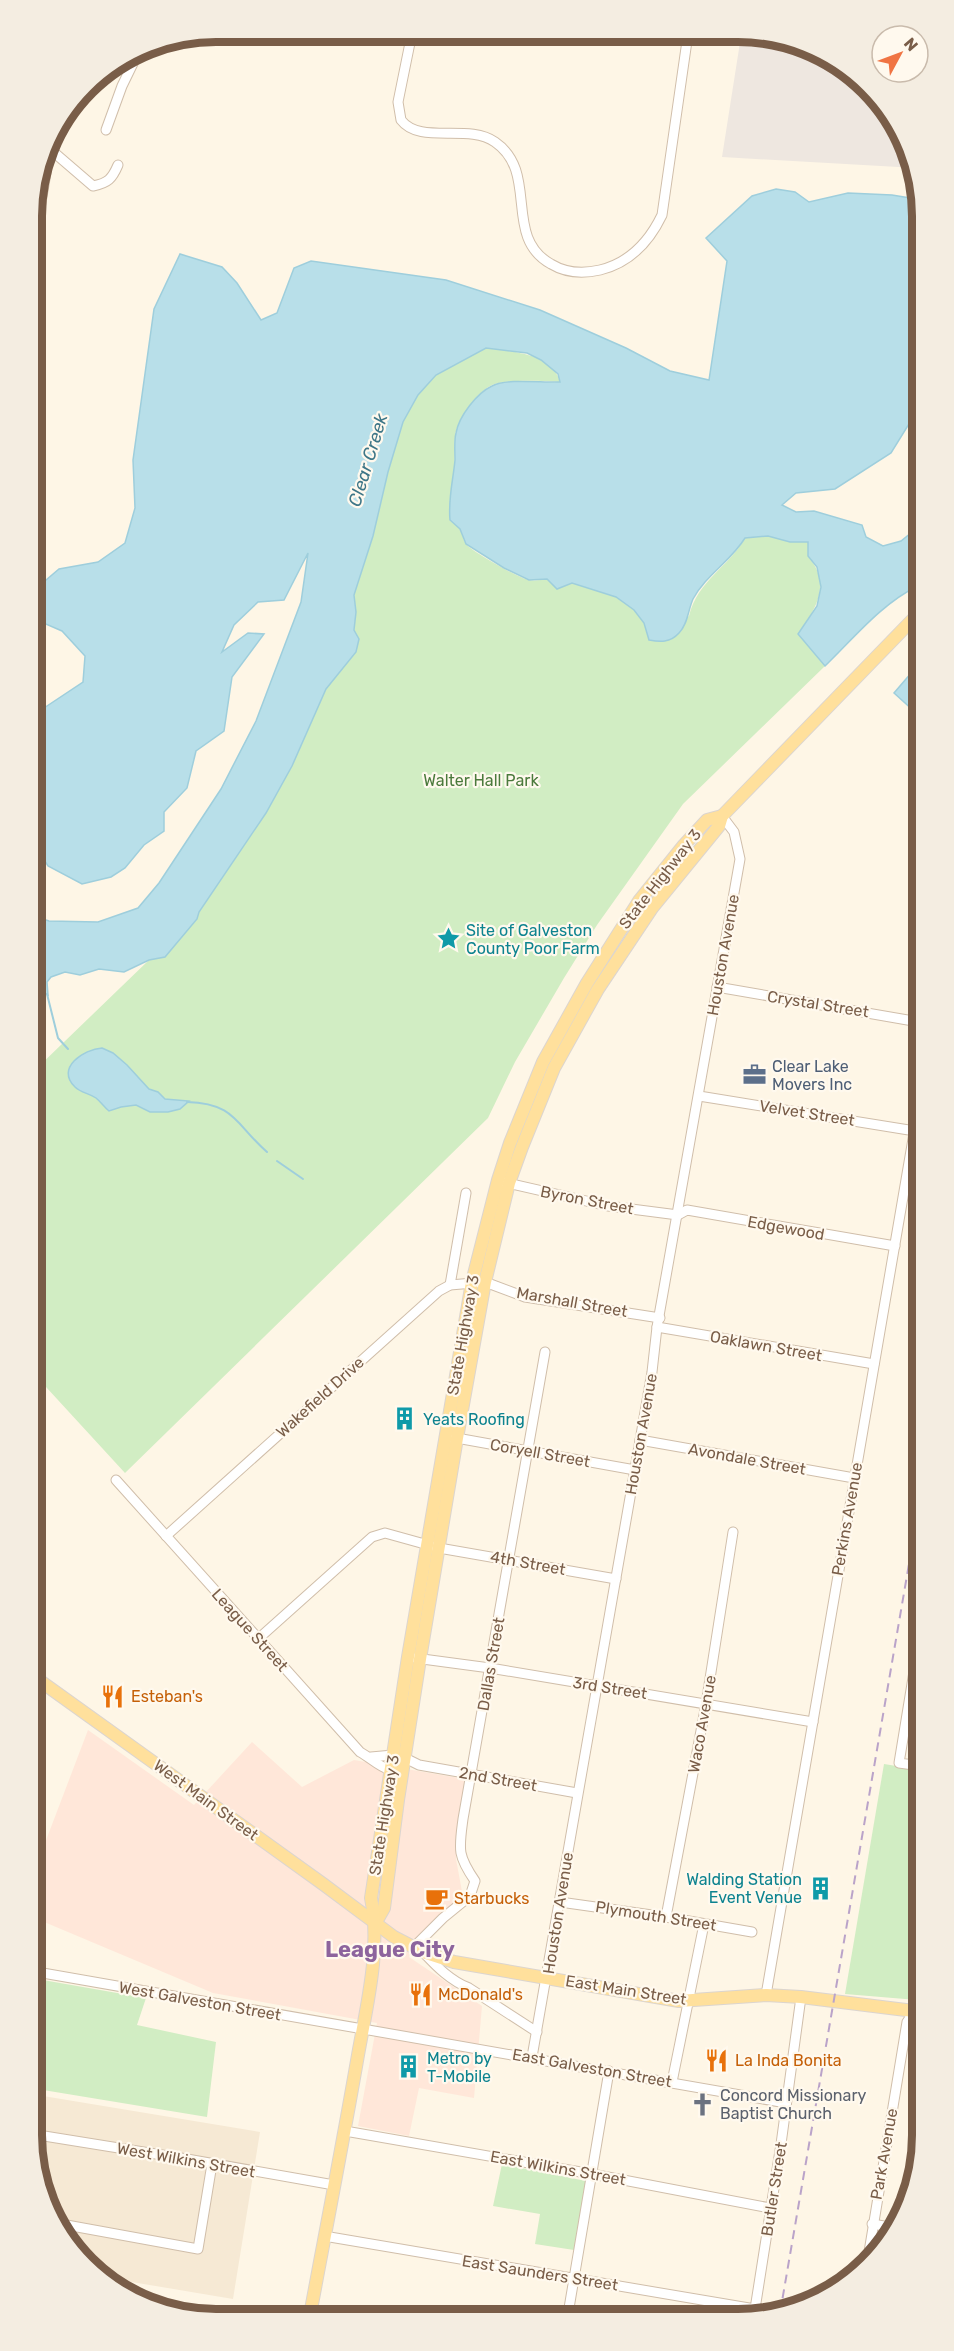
<svg xmlns="http://www.w3.org/2000/svg" width="954" height="2351" viewBox="0 0 954 2351" font-family="Rubik,sans-serif">
<style>
.residential{fill:#f6e9d4}
.commercial{fill:#ffe7d9}
.industrial{fill:#eee7e0}
.green{fill:#d1edc3}
.water{fill:#b8dfe9;stroke:#9ecedc;stroke-width:1.5}
.lines{fill:none;stroke-linecap:round;stroke-linejoin:round}
.stream{stroke:#9ecedc;stroke-width:2}
.minor-casing{stroke:#d0beaa;stroke-width:11}
.major-casing{stroke:#dcd5cf;stroke-width:14}
.minor{stroke:#fff;stroke-width:9}
.major{stroke:#ffe09c;stroke-width:12}
.rail{stroke:#baa3c9;stroke-width:2;stroke-dasharray:9 6;stroke-linecap:butt}
.labels{text-anchor:middle;dominant-baseline:central;stroke-width:4.5;stroke-linejoin:round;paint-order:stroke}
.park-label{font-size:16px;fill:#4b7a3c;stroke:#fff9ee}
.street-label{font-size:16px;fill:#795d48;stroke:#fff9ee}
.culture-label{font-size:16px;fill:#0d838f;stroke:#fff9ee;text-anchor:start}
.service-label{font-size:16px;fill:#4e5e75;stroke:#fff9ee;text-anchor:start}
.food-label{font-size:16px;fill:#c56008;stroke:#fff9ee;text-anchor:start}
.worship-label{font-size:16px;fill:#5b616d;stroke:#fff9ee;text-anchor:start}
.water-label{font-size:18px;font-style:italic;fill:#3d7687;stroke:#fff9ee}
.district-label{font-size:22px;font-weight:bold;fill:#8d649d;stroke:#fff9ee}
.rim{fill:none;stroke:#795d48;stroke-width:8}
</style>
<rect width="100%" height="100%" fill="#fef6e6"/>
<polygon class="residential" points="37,2095 260,2132 233,2299 102,2277 86,2266 38,2182"/>
<g class="commercial">
<polygon points="88,1730 194,1805 252,1742 302,1787 354,1760 465,1779 456,1859 463,1897 419,1936 409,1957 482,2006 474,2098 419,2088 409,2136 358,2126 377,2023 213,1993 37,1919 37,1864"/>
<polygon points="919,2024 922,2025 922,2087 909,2085"/>
</g>
<polygon class="industrial" points="737,35 774,35 820,51 868,85 916,168 722,157 741,36"/>
<g class="green">
<path d="M486,348C511,352 552,352 560,382C544,381 506,379 492,385C477,392 461,415 456,431C452,446 457,532 466,544C471,551 520,579 529,580C535,581 541,580 547,579L557,589L572,583L616,597L634,610L644,623L649,640L689,616C698,580 728,568 745,538L768,536L790,542H808V556C832,585 816,607 799,634L825,666L683,804L597,925L564,978L515,1062L488,1118L125,1473L35,1375L34,1071L149,960L165,957L197,919L199,912L266,813L292,766L326,689L356,652L354,630L356,612L354,595L373,536L388,472L403,422L418,395L436,375Z"/>
<polygon points="884,1764 921,1770 922,1972 917,2000 845,1994"/>
<polygon points="37,1979 146,1998 137,2025 216,2042 207,2117 37,2089"/>
<polygon points="502,2164 586,2181 574,2250 535,2244 540,2214 493,2206"/>
</g>
<g class="water">
<path d="M776,189L795,192L809,202L848,193L892,195L916,199L917,411L891,453L835,489L796,493L782,505L796,512L814,511L862,525L866,537L883,546L901,541L917,528L918,586C882,603 853,639 825,666L798,634L817,606L821,587L817,567L808,556V542H790L768,536L745,538C731,561 706,575 693,599C688,610 688,624 679,633C670,643 660,642 649,640L644,623L634,610L616,597L572,583L557,589L547,579L529,580L504,568L466,544L460,529L450,520C448,499 453,481 455,460C455,451 454,441 456,433C459,416 477,393 492,386C507,378 543,383 560,382L558,374L541,360L527,353L486,348L436,375L418,395L403,422L388,472L373,536L354,595L356,612L354,630L359,639L356,652L326,689L292,766L266,813L199,912L197,919L165,957L149,960L124,972L99,969L80,975L65,972L51,977L47,982L48,995L35,987L34,916L49,921L98,922L138,908L159,883L221,789L256,721L301,602L308,553L284,600L258,602L234,625L222,652L248,633L264,634L232,677L224,731L196,751L187,788L164,812V831L144,845L125,868L111,877L82,884L48,866L36,847L44,818V791L34,785L33,720L44,708L83,682L85,656L62,631L41,622L33,610V580H46L59,569L98,562L125,543L135,508L133,460L154,309L180,254L222,267L237,283L261,320L277,313L294,268L311,261L446,280L540,310L626,348L670,371L709,380L727,261L706,238L752,196Z"/>
<polygon points="918,665 918,723 916,713 894,693"/>
<path d="M102,1048L113,1053L127,1065L149,1089L158,1092L165,1099L189,1101L180,1109L168,1112H150L136,1105L121,1107L109,1111C104,1107 101,1102 96,1098C89,1093 81,1093 75,1087C55,1068 84,1049 102,1048Z"/>
</g>
<g class="lines">
<g class="stream">
<polyline points="47,994 58,1038 68,1049"/>
<path d="M187,1102C235,1103 236,1125 267,1152"/>
<polyline points="277,1161 303,1179"/>
</g>
<defs>
<g id="minor">
<path d="M412,33L398,102L401,120C420,145 468,123 495,142C540,173 502,237 551,264C566,273 583,274 600,270C629,263 649,242 662,215L688,34"/>
<polyline points="106,130 122,86 140,49"/>
<path d="M52,132L50,149L93,186C108,183 112,179 118,165"/>
<polyline points="32,233 37,226 50,149"/>
<polyline points="717,987 919,1022"/>
<polyline points="699,1096 915,1131"/>
<polyline points="503,1182 608,1206 678,1215 687,1210 895,1246"/>
<polyline points="450,1285 466,1193"/>
<polyline points="657,1327 874,1364"/>
<polyline points="451,1437 635,1470"/>
<polyline points="640,1440 854,1478"/>
<path d="M116,1480L360,1752C371,1758 378,1766 390,1770"/>
<polyline points="166,1536 439,1291 450,1285 485,1282 525,1297 660,1318"/>
<polyline points="921,1629 899,1763 921,1766"/>
<polyline points="258,1639 372,1537 385,1533 439,1548 616,1579"/>
<polyline points="415,1658 490,1668 813,1722"/>
<polyline points="371,1757 393,1755"/>
<polyline points="405,1758 419,1765 577,1793"/>
<polyline points="560,1902 666,1917 752,1932"/>
<polyline points="666,1917 706,1704 733,1532"/>
<path d="M413,1948L443,1918L470,1896L475,1881C457,1855 459,1849 463,1819L545,1352"/>
<path d="M424,1953C437,1967 451,1981 469,1988L537,2032"/>
<polyline points="37,1972 786,2103"/>
<polyline points="766,1995 919,1104"/>
<polyline points="532,2057 652,1372 657,1327 740,859 734,832 722,816"/>
<polyline points="672,2082 704,1924"/>
<polyline points="345,2131 592,2174 770,2208"/>
<polyline points="38,2135 187,2159 334,2185"/>
<polyline points="61,2224 198,2249 212,2164"/>
<polyline points="872,2224 896,2228"/>
<polyline points="324,2236 755,2309 781,2144 801,1997"/>
<polyline points="867,2264 907,2022 922,2000"/>
<polyline points="568,2314 609,2071"/>
</g>
<g id="major">
<polyline points="36,1678 323,1884 394,1937 423,1952 454,1962 679,2001 766,1995 801,1997 922,2012"/>
<polyline points="376,1922 384,1908 398,1800 420,1659 457,1438 485,1282 509,1183 522,1147 554,1068 598,989 652,908 719,826 722,816 918,614"/>
<path d="M310,2315C326,2229 343,2142 358,2055C367,2004 381,1949 371,1898L408,1657L472,1282L498,1180L510,1143L543,1062L587,983L639,901L684,845L707,820L722,816"/>
</g>
</defs>
<use href="#minor" class="minor-casing"/>
<use href="#major" class="major-casing"/>
<use href="#minor" class="minor"/>
<use href="#major" class="major"/>
<polyline class="rail" points="780,2313 920,1500"/>
</g>
<defs>
<symbol id="sight-bare" viewBox="-9 -9 18 18"><path d="M0-6L1.8-2.2L6-1.7L2.9 1.2L3.7 5.4L0 3.3L-3.7 5.4L-2.9 1.2L-6-1.7L-1.8-2.2Z" fill="#0f9aa8" stroke="#fff9ee" stroke-width="2.5" paint-order="stroke"/></symbol>
<symbol id="office-bare" viewBox="-9 -9 18 18"><path d="M-6-3h4V-5.5h4V-3h4V5H-6ZM-1-4.5V-3h2v-1.5ZM-6 0V1H6V0Z" fill="#5c6f8a" stroke="#fff9ee" stroke-width="2.5" paint-order="stroke"/></symbol>
<symbol id="building-bare" viewBox="-9 -9 18 18"><path d="M-4-6H4V6H1V3H-1V6H-4ZM-2.5-4.3h1.7v1.8h-1.7ZM.8-4.3h1.7v1.8H.8ZM-2.5-1h1.7V.8h-1.7ZM.8-1h1.7V.8H.8Z" fill="#0f9aa8" stroke="#fff9ee" stroke-width="2.5" paint-order="stroke"/></symbol>
<symbol id="restaurant-bare" viewBox="-9 -9 18 18"><path d="M-5-6h1v4h1v-4h1v4h1v-4h1v5L-1.5 .5V6h-2V.5L-5-1ZM5-6V6H3V1.5H1.5Q1.5-4 5-6Z" fill="#e8710a" stroke="#fff9ee" stroke-width="2.5" paint-order="stroke"/></symbol>
<symbol id="cafe-bare" viewBox="-9 -9 18 18"><path d="M-5.5-4.5H6V0H3Q3 3.5 0 3.5H-2.5Q-5.5 3.5-5.5 0ZM3-3.2v2h1.7v-2ZM-6 4.5H4V6H-6Z" fill="#e8710a" stroke="#fff9ee" stroke-width="2.5" paint-order="stroke"/></symbol>
<symbol id="church-bare" viewBox="-9 -9 18 18"><path d="M-1.2-6h2.4v3.5h3.3v2.4h-3.3V6h-2.4V-.1h-3.3v-2.4h3.3Z" fill="#6b7280" stroke="#fff9ee" stroke-width="2.5" paint-order="stroke"/></symbol>
</defs>
<g fill-rule="evenodd">
<use href="#sight-bare" x="432" y="922" width="33" height="33"/>
<use href="#office-bare" x="738" y="1058" width="33" height="33"/>
<use href="#building-bare" x="388" y="1402" width="33" height="33"/>
<use href="#restaurant-bare" x="96" y="1680" width="33" height="33"/>
<use href="#building-bare" x="804" y="1872" width="33" height="33"/>
<use href="#cafe-bare" x="420" y="1882" width="33" height="33"/>
<use href="#restaurant-bare" x="404" y="1978" width="33" height="33"/>
<use href="#restaurant-bare" x="700" y="2044" width="33" height="33"/>
<use href="#building-bare" x="392" y="2050" width="33" height="33"/>
<use href="#church-bare" x="686" y="2088" width="33" height="33"/>
</g>
<g class="labels">
<g class="park-label">
<text x="481" y="780">Walter Hall Park</text>
</g>
<g class="street-label">
<text transform="translate(660 879) rotate(-52)">State Highway 3</text>
<text transform="translate(723 955) rotate(-80)">Houston Avenue</text>
<text transform="translate(818 1004) rotate(9)">Crystal Street</text>
<text transform="translate(807 1113) rotate(9)">Velvet Street</text>
<text transform="translate(587 1200) rotate(11)">Byron Street</text>
<text transform="translate(786 1228) rotate(10)">Edgewood</text>
<text transform="translate(572 1302) rotate(10)">Marshall Street</text>
<text transform="translate(463 1335) rotate(-80)">State Highway 3</text>
<text transform="translate(766 1346) rotate(10)">Oaklawn Street</text>
<text transform="translate(320 1397) rotate(-42)">Wakefield Drive</text>
<text transform="translate(641 1434) rotate(-80)">Houston Avenue</text>
<text transform="translate(540 1453) rotate(10)">Coryell Street</text>
<text transform="translate(747 1459) rotate(10)">Avondale Street</text>
<text transform="translate(847 1519) rotate(-80)">Perkins Avenue</text>
<text transform="translate(528 1563) rotate(10)">4th Street</text>
<text transform="translate(250 1630) rotate(48)">League Street</text>
<text transform="translate(491 1664) rotate(-80)">Dallas Street</text>
<text transform="translate(610 1688) rotate(9)">3rd Street</text>
<text transform="translate(702 1724) rotate(-80)">Waco Avenue</text>
<text transform="translate(498 1779) rotate(10)">2nd Street</text>
<text transform="translate(206 1800) rotate(36)">West Main Street</text>
<text transform="translate(384 1815) rotate(-81)">State Highway 3</text>
<text transform="translate(558 1913) rotate(-81)">Houston Avenue</text>
<text transform="translate(656 1916) rotate(9)">Plymouth Street</text>
<text transform="translate(626 1990) rotate(9)">East Main Street</text>
<text transform="translate(200 2001) rotate(10)">West Galveston Street</text>
<text transform="translate(592 2068) rotate(10)">East Galveston Street</text>
<text transform="translate(884 2154) rotate(-80)">Park Avenue</text>
<text transform="translate(186 2160) rotate(10)">West Wilkins Street</text>
<text transform="translate(558 2168) rotate(10)">East Wilkins Street</text>
<text transform="translate(774 2189) rotate(-81)">Butler Street</text>
<text transform="translate(540 2273) rotate(9)">East Saunders Street</text>
</g>
<g class="culture-label">
<text x="466" y="930">Site of Galveston<tspan x="466" dy="18">County Poor Farm</tspan></text>
<text x="423" y="1419">Yeats Roofing</text>
<text x="802" y="1879" text-anchor="end">Walding Station<tspan x="802" dy="18">Event Venue</tspan></text>
<text x="427" y="2058">Metro by<tspan x="427" dy="18">T-Mobile</tspan></text>
</g>
<g class="service-label">
<text x="772" y="1066">Clear Lake<tspan x="772" dy="18">Movers Inc</tspan></text>
</g>
<g class="food-label">
<text x="131" y="1696">Esteban's</text>
<text x="454" y="1898">Starbucks</text>
<text x="438" y="1994">McDonald's</text>
<text x="735" y="2060">La Inda Bonita</text>
</g>
<g class="worship-label">
<text x="720" y="2095">Concord Missionary<tspan x="720" dy="18">Baptist Church</tspan></text>
</g>
<g class="water-label">
<text transform="translate(368 460) rotate(-73)">Clear Creek</text>
</g>
<g class="district-label">
<text x="390" y="1949">League City</text>
</g>
</g>
<path d="M0 0H954V2351H0ZM216 42H738A174 174 0 0 1 912 216V2135A174 174 0 0 1 738 2309H216A174 174 0 0 1 42 2135V216A174 174 0 0 1 216 42Z" fill="#f4ede1" fill-rule="evenodd"/>
<path class="rim" d="M216 42H738A174 174 0 0 1 912 216V2135A174 174 0 0 1 738 2309H216A174 174 0 0 1 42 2135V216A174 174 0 0 1 216 42Z"/>
<g transform="translate(900 54) rotate(49)"><circle r="28" fill="#fff9ee" stroke="#c9bbac" stroke-width="1.5"/>
<path d="M0-4.5L10 22L0 15L-10 22Z" fill="#f07443"/>
<text y="-9" font-size="16" font-weight="bold" text-anchor="middle" fill="#795d48">N</text>
</g>
</svg>
